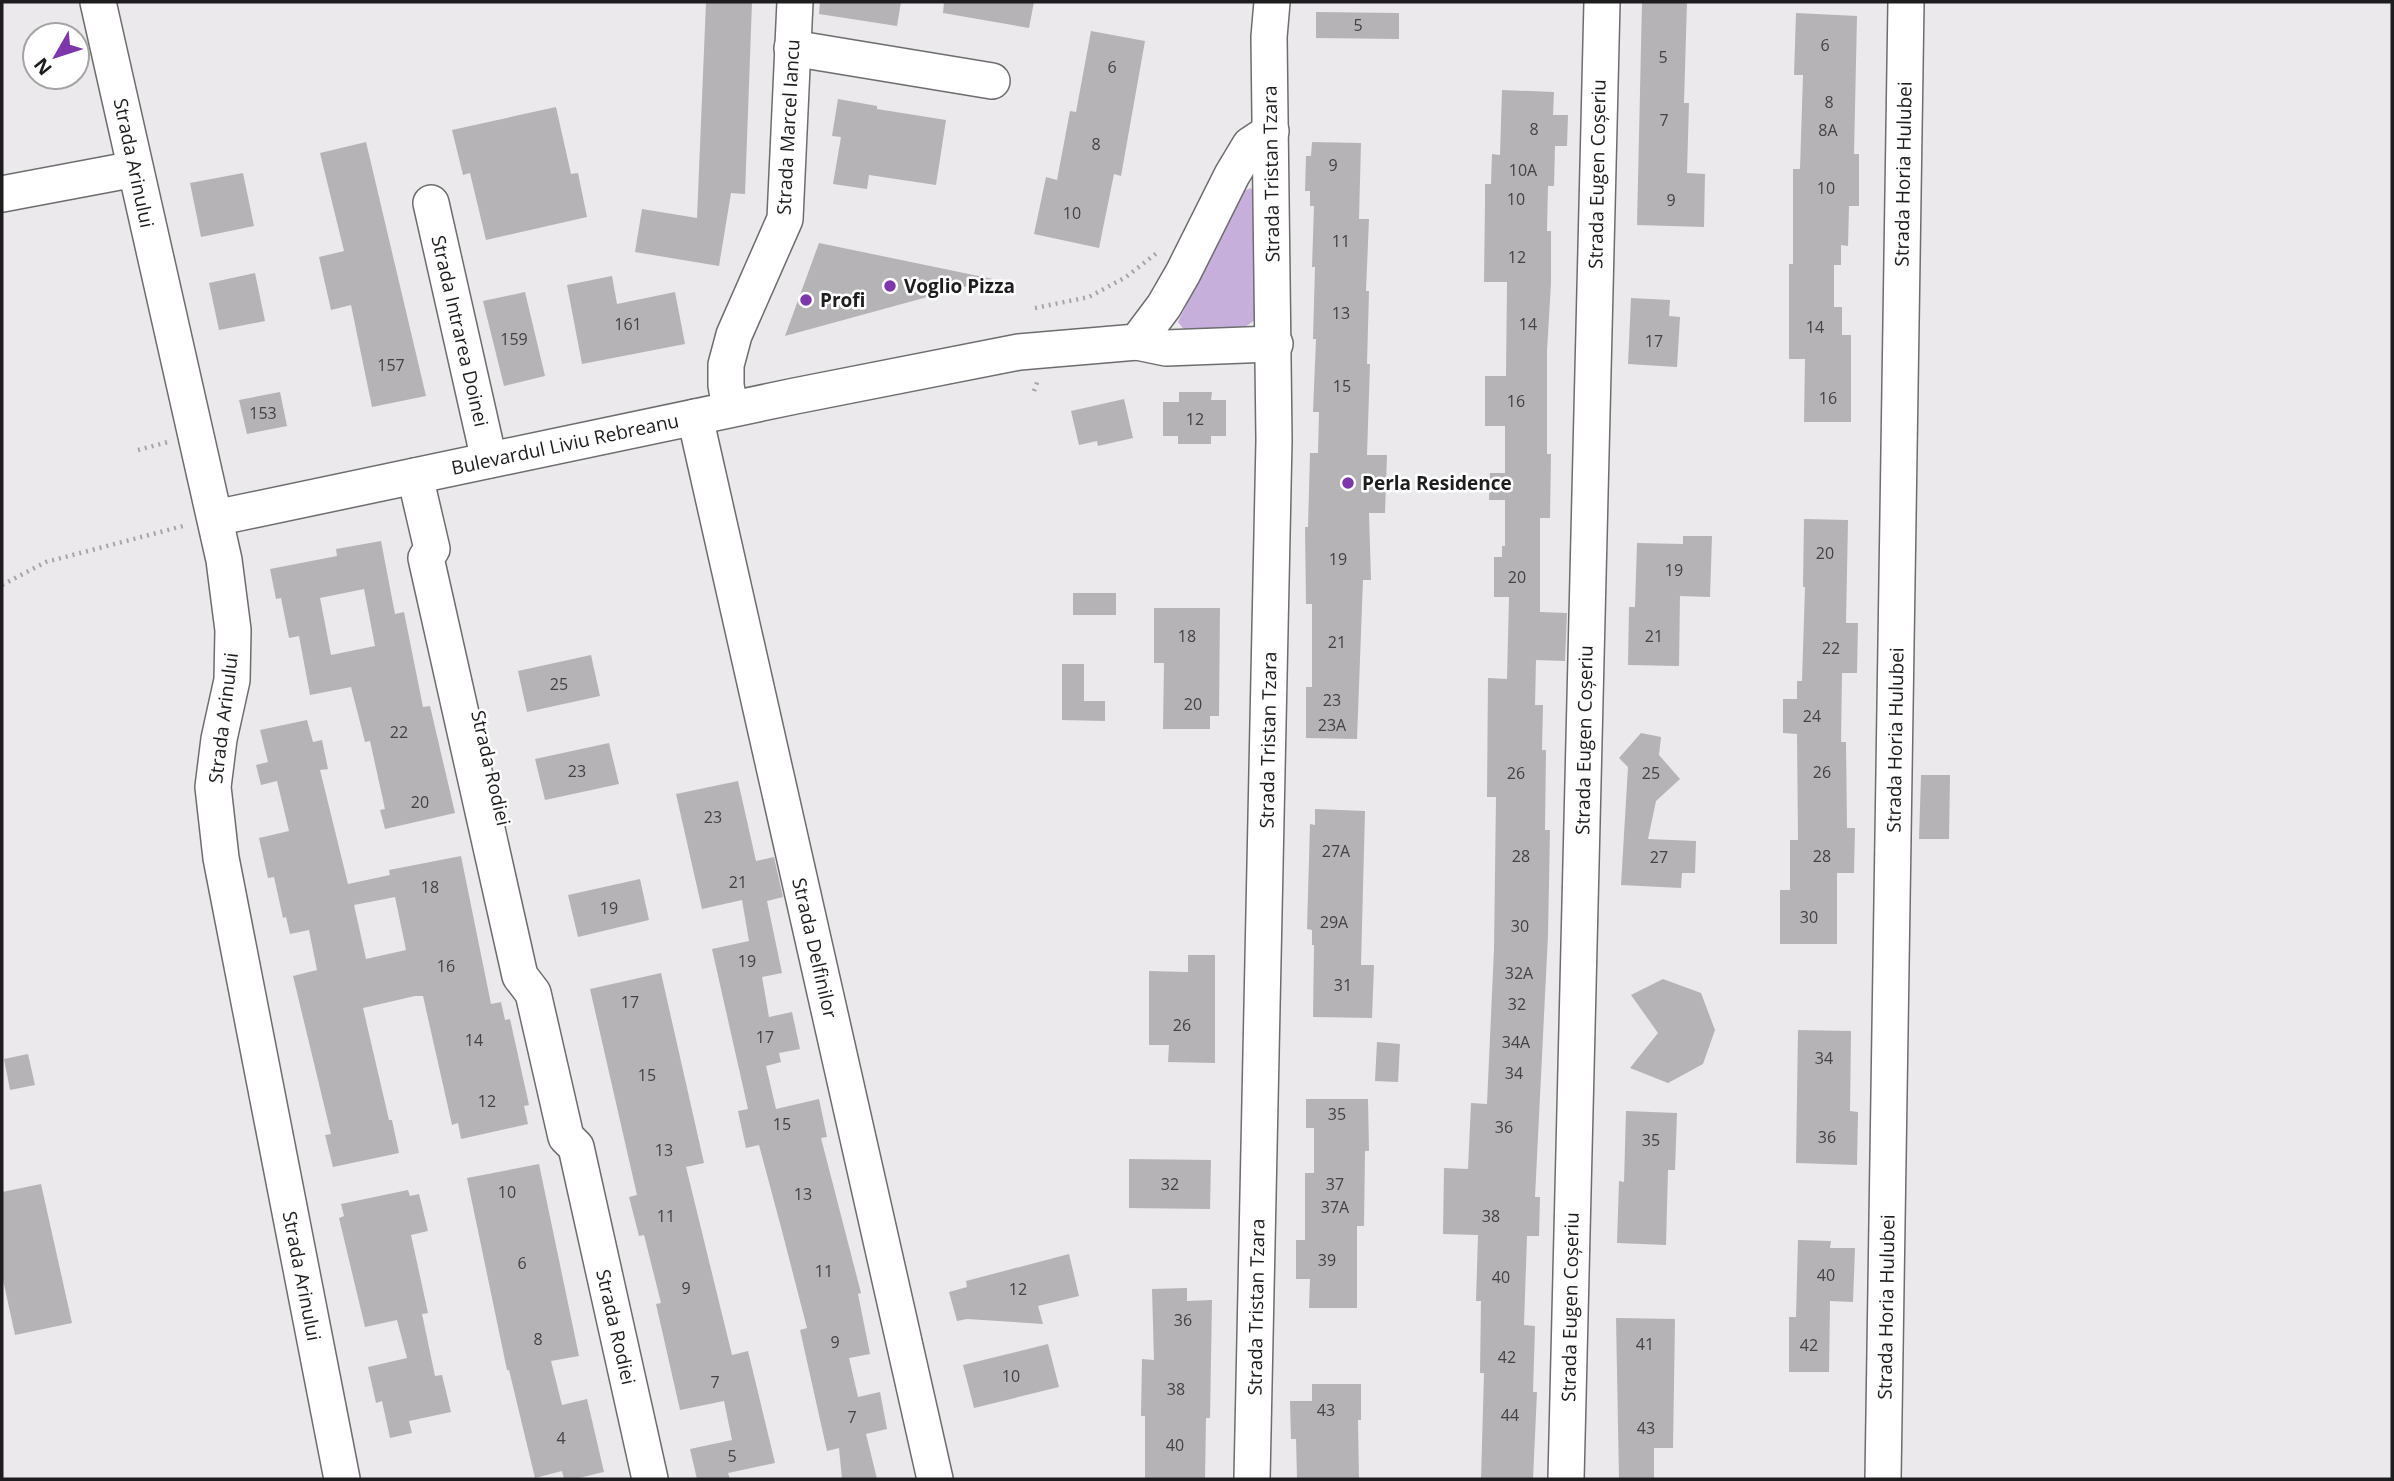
<svg xmlns="http://www.w3.org/2000/svg" width="2394" height="1481" viewBox="0 0 2394 1481" font-family="'Open Sans',sans-serif">
<style>
.green{fill:#c7afdc}
.building{fill:#b5b3b6;fill-rule:evenodd}
.lines{fill:none;stroke-linecap:round;stroke-linejoin:round}
.minor-casing{stroke:#6d6c6f;stroke-width:38}
.path{stroke:#a6a5a7;stroke-width:4.5;stroke-dasharray:2 5;stroke-linecap:butt}
.minor{stroke:#fff;stroke-width:35}
.poi-dot{fill:#7d37aa;stroke:#fff;stroke-width:2.5}
.labels{text-anchor:middle;dominant-baseline:central;stroke-width:5;stroke-linejoin:round;paint-order:stroke}
.number-label{font-size:16px;fill:#434244}
.street-label{font-size:19px;fill:#1d1c1e;stroke:#fff}
.poi-label{font-size:19px;font-weight:bold;fill:#1d1c1e;stroke:#fff;text-anchor:start}
</style>
<rect width="100%" height="100%" fill="#ebe9ec"/>
<polygon class="green" points="1251,188 1256,197 1255,320 1245,327 1185,331 1178,322 1243,191"/>
<g class="building">
<polygon points="706,2 752,2 745,194 731,193 719,266 635,252 642,209 697,218"/>
<polygon points="820,2 901,2 897,26 819,14"/>
<polygon points="944,2 1034,2 1029,28 943,13"/>
<polygon points="1642,2 1687,2 1684,103 1689,103 1687,173 1705,174 1704,227 1637,225"/>
<polygon points="1316,12 1399,13 1399,39 1316,38"/>
<polygon points="1796,13 1857,16 1854,154 1859,154 1859,206 1849,206 1848,246 1841,245 1841,265 1834,265 1834,307 1842,307 1842,335 1851,335 1851,422 1804,422 1805,359 1789,359 1789,264 1793,264 1793,169 1800,169 1803,75 1794,75"/>
<polygon points="1091,31 1145,41 1121,176 1114,174 1099,248 1034,234 1046,177 1057,180 1070,111 1076,112"/>
<polygon points="1502,90 1554,92 1553,115 1568,115 1567,146 1555,146 1554,186 1548,186 1547,231 1551,231 1551,283 1547,351 1547,454 1551,454 1550,518 1540,518 1540,612 1567,613 1565,661 1536,660 1535,705 1543,705 1542,750 1546,750 1545,830 1550,830 1548,935 1535,1197 1540,1197 1539,1236 1527,1236 1524,1325 1535,1326 1533,1392 1537,1392 1533,1479 1481,1479 1484,1373 1480,1373 1481,1301 1476,1301 1478,1235 1443,1234 1444,1168 1468,1169 1471,1103 1487,1104 1494,949 1496,797 1487,797 1488,678 1507,679 1509,597 1494,597 1494,557 1502,557 1502,546 1505,546 1505,500 1489,500 1490,473 1505,473 1505,426 1485,426 1485,376 1506,376 1507,282 1484,282 1485,203 1485,184 1491,184 1492,154 1500,155"/>
<polygon points="838,99 877,106 877,109 946,120 936,185 869,175 867,189 833,184 841,137 832,136"/>
<polygon points="556,107 571,174 578,173 587,217 486,240 470,173 463,175 452,130"/>
<polygon points="366,142 426,396 372,407 351,305 331,310 319,257 344,251 320,153"/>
<polygon points="1312,142 1361,143 1359,219 1369,219 1366,291 1369,291 1367,364 1370,364 1367,455 1387,455 1385,513 1369,513 1371,580 1363,580 1357,739 1306,738 1306,687 1312,687 1312,604 1306,604 1305,527 1308,527 1310,453 1318,453 1319,412 1313,412 1316,339 1313,339 1315,267 1312,267 1314,206 1310,206 1310,191 1305,191 1306,156 1311,156"/>
<polygon points="243,173 254,226 201,237 190,183"/>
<polygon points="819,243 993,279 785,336"/>
<polygon points="255,273 265,321 219,330 209,283"/>
<polygon points="612,276 617,304 675,292 685,344 582,364 567,285"/>
<polygon points="525,292 545,376 504,386 483,301"/>
<polygon points="1631,298 1670,300 1669,316 1680,317 1677,367 1628,364"/>
<polygon points="280,392 287,426 247,434 239,400"/>
<polygon points="1179,392 1212,392 1211,400 1226,400 1226,436 1211,436 1211,444 1178,444 1178,436 1163,436 1163,402 1179,402"/>
<polygon points="1124,399 1133,438 1098,446 1097,441 1079,445 1071,411"/>
<polygon points="1804,519 1848,520 1846,623 1858,623 1857,673 1842,673 1841,742 1846,742 1847,828 1855,828 1854,873 1837,873 1837,944 1780,944 1780,890 1790,890 1790,840 1798,840 1797,734 1783,733 1783,699 1797,699 1797,681 1802,681 1805,587 1803,587"/>
<polygon points="1683,536 1712,536 1710,597 1680,596 1679,666 1628,665 1629,607 1635,607 1637,543 1683,544"/>
<path d="M381,541L395,614L404,612L423,707L430,706L455,813L385,829L380,810L385,809L370,741L365,742L351,687L310,695L299,636L289,638L281,598L276,599L270,569L337,556L336,549ZM364,589L375,646L331,655L320,598Z"/>
<rect x="1073" y="593" width="43" height="22"/>
<polygon points="1154,608 1220,608 1219,716 1210,716 1210,729 1163,729 1164,663 1154,663"/>
<polygon points="591,655 600,696 527,712 518,671"/>
<polygon points="1062,664 1084,664 1084,701 1105,701 1105,721 1062,720"/>
<path d="M307,720L313,742L322,740L328,769L320,770L348,884L390,875L389,870L461,856L491,1004L501,1002L505,1020L510,1019L529,1105L524,1106L528,1124L461,1139L458,1123L452,1125L423,996H415L363,1008L389,1120H392L399,1153L333,1167L325,1135L331,1134L293,976L317,970L309,930L290,934L286,917L283,918L274,877L268,878L259,838L289,831L277,781L261,785L256,765L268,762L260,730ZM395,897L406,950L366,959L354,905Z"/>
<polygon points="1641,733 1661,737 1659,755 1680,779 1656,801 1648,839 1696,841 1695,873 1682,873 1681,888 1621,885 1628,767 1619,758"/>
<polygon points="609,743 619,784 545,800 535,759"/>
<polygon points="1921,775 1950,775 1949,839 1919,839"/>
<polygon points="738,781 756,861 774,857 783,897 767,901 782,973 762,977 769,1017 792,1012 800,1049 779,1053 781,1062 766,1066 776,1109 819,1099 827,1137 821,1138 861,1293 858,1294 870,1354 849,1358 858,1397 880,1392 887,1429 866,1434 877,1479 842,1479 839,1448 827,1451 800,1330 807,1328 782,1231 759,1145 746,1148 738,1111 748,1109 712,949 749,941 742,900 702,909 676,794"/>
<polygon points="1315,809 1365,811 1361,965 1374,965 1372,1018 1313,1017 1314,945 1312,945 1312,930 1307,929 1310,824 1315,825"/>
<polygon points="640,879 649,920 578,937 568,895"/>
<polygon points="1188,955 1215,955 1215,1063 1168,1062 1169,1045 1149,1045 1149,971 1188,972"/>
<polygon points="661,973 704,1163 686,1167 732,1355 748,1351 775,1463 728,1473 730,1479 697,1479 690,1449 732,1440 724,1401 680,1410 656,1304 661,1303 644,1235 639,1236 629,1197 637,1195 590,989"/>
<polygon points="1663,979 1701,993 1715,1030 1703,1064 1668,1083 1630,1068 1658,1033 1631,995"/>
<polygon points="1798,1030 1851,1031 1850,1111 1858,1112 1857,1165 1796,1163"/>
<polygon points="1377,1042 1400,1044 1398,1082 1375,1081"/>
<polygon points="28,1054 35,1085 10,1090 4,1059"/>
<polygon points="1306,1099 1368,1099 1369,1151 1365,1151 1364,1226 1357,1226 1357,1308 1309,1308 1310,1279 1296,1279 1296,1240 1305,1240 1305,1173 1314,1173 1314,1128 1306,1128"/>
<polygon points="1626,1111 1677,1113 1675,1170 1668,1170 1666,1245 1617,1243 1619,1181 1624,1182"/>
<polygon points="1129,1159 1211,1160 1210,1209 1129,1208"/>
<polygon points="539,1164 579,1356 551,1361 562,1405 587,1399 604,1472 574,1479 564,1479 562,1471 535,1478 509,1370 507,1370 467,1178"/>
<polygon points="41,1184 72,1323 15,1335 2,1275 2,1192"/>
<polygon points="408,1190 410,1196 419,1194 428,1231 411,1235 428,1313 422,1314 435,1376 442,1375 451,1412 409,1421 412,1433 390,1438 382,1401 376,1403 368,1367 407,1358 397,1320 365,1327 339,1218 344,1216 341,1204"/>
<polygon points="1798,1240 1831,1241 1830,1248 1855,1248 1853,1302 1830,1301 1829,1372 1789,1372 1789,1317 1796,1317"/>
<polygon points="1069,1254 1079,1296 1038,1306 1043,1324 967,1319 957,1321 949,1292 967,1287 966,1281"/>
<polygon points="1187,1288 1187,1301 1212,1300 1210,1418 1206,1418 1205,1479 1145,1479 1145,1416 1141,1416 1142,1359 1154,1360 1152,1289"/>
<polygon points="1616,1318 1675,1319 1673,1448 1654,1448 1654,1479 1619,1479"/>
<polygon points="1048,1344 1059,1387 974,1408 963,1365"/>
<polygon points="1312,1384 1361,1384 1361,1420 1358,1420 1359,1479 1297,1479 1296,1439 1291,1439 1290,1401 1312,1401"/>
</g>
<g class="lines">
<defs>
<g id="minor">
<polyline points="98,2 224,560 233,630 232,680 219,739 213,787 221,858 342,1479"/>
<polyline points="792,48 992,81"/>
<polyline points="2,194 135,169"/>
<polyline points="431,203 489,460"/>
<polyline points="1137,342 1166,348 1275,344"/>
<polyline points="730,409 726,385 726,365 734,335 785,219 795,2"/>
<polyline points="695,417 935,1479"/>
<polyline points="415,476 432,549 426,558 520,976 533,993 566,1137 576,1147 650,1479"/>
<polyline points="215,518 795,396 1019,352 1137,342 1164,306 1183,273 1232,175 1250,145 1271,131"/>
<polyline points="1252,1479 1274,440 1269,37 1272,2"/>
<polyline points="1566,1479 1602,2"/>
<polyline points="1883,1479 1906,2"/>
</g>
</defs>
<use href="#minor" class="minor-casing"/>
<g class="path">
<polyline points="1035,308 1089,297 1126,277 1158,252"/>
<polyline points="1034,391 1038,380"/>
<polyline points="138,450 168,442"/>
<polyline points="2,585 46,562 187,525"/>
</g>
<use href="#minor" class="minor"/>
</g>
<g class="poi-dot">
<circle cx="890" cy="286" r="7"/>
<circle cx="806" cy="300" r="7"/>
<circle cx="1348" cy="483" r="7"/>
</g>
<g class="labels">
<g class="number-label">
<text x="1358" y="25">5</text>
<text x="1825" y="45">6</text>
<text x="1663" y="57">5</text>
<text x="1112" y="67">6</text>
<text x="1829" y="102">8</text>
<text x="1664" y="120">7</text>
<text x="1534" y="129">8</text>
<text x="1828" y="130">8A</text>
<text x="1096" y="144">8</text>
<text x="1333" y="165">9</text>
<text x="1523" y="170">10A</text>
<text x="1826" y="188">10</text>
<text x="1516" y="199">10</text>
<text x="1671" y="200">9</text>
<text x="1072" y="213">10</text>
<text x="1341" y="241">11</text>
<text x="1517" y="257">12</text>
<text x="1341" y="313">13</text>
<text x="628" y="324">161</text>
<text x="1528" y="324">14</text>
<text x="1815" y="327">14</text>
<text x="514" y="339">159</text>
<text x="1654" y="341">17</text>
<text x="391" y="365">157</text>
<text x="1342" y="386">15</text>
<text x="1828" y="398">16</text>
<text x="1516" y="401">16</text>
<text x="263" y="413">153</text>
<text x="1195" y="419">12</text>
<text x="1825" y="553">20</text>
<text x="1338" y="559">19</text>
<text x="1674" y="570">19</text>
<text x="1517" y="577">20</text>
<text x="1187" y="636">18</text>
<text x="1654" y="636">21</text>
<text x="1337" y="642">21</text>
<text x="1831" y="648">22</text>
<text x="559" y="684">25</text>
<text x="1332" y="700">23</text>
<text x="1193" y="704">20</text>
<text x="1812" y="716">24</text>
<text x="1332" y="725">23A</text>
<text x="399" y="732">22</text>
<text x="577" y="771">23</text>
<text x="1822" y="772">26</text>
<text x="1516" y="773">26</text>
<text x="1651" y="773">25</text>
<text x="420" y="802">20</text>
<text x="713" y="817">23</text>
<text x="1336" y="851">27A</text>
<text x="1521" y="856">28</text>
<text x="1822" y="856">28</text>
<text x="1659" y="857">27</text>
<text x="738" y="882">21</text>
<text x="430" y="887">18</text>
<text x="609" y="908">19</text>
<text x="1809" y="917">30</text>
<text x="1334" y="922">29A</text>
<text x="1520" y="926">30</text>
<text x="747" y="961">19</text>
<text x="446" y="966">16</text>
<text x="1519" y="973">32A</text>
<text x="1343" y="985">31</text>
<text x="630" y="1002">17</text>
<text x="1517" y="1004">32</text>
<text x="1182" y="1025">26</text>
<text x="765" y="1037">17</text>
<text x="474" y="1040">14</text>
<text x="1516" y="1042">34A</text>
<text x="1824" y="1058">34</text>
<text x="1514" y="1073">34</text>
<text x="647" y="1075">15</text>
<text x="487" y="1101">12</text>
<text x="1337" y="1114">35</text>
<text x="782" y="1124">15</text>
<text x="1504" y="1127">36</text>
<text x="1827" y="1137">36</text>
<text x="1651" y="1140">35</text>
<text x="664" y="1150">13</text>
<text x="1170" y="1184">32</text>
<text x="1335" y="1184">37</text>
<text x="507" y="1192">10</text>
<text x="803" y="1194">13</text>
<text x="1335" y="1207">37A</text>
<text x="666" y="1216">11</text>
<text x="1491" y="1216">38</text>
<text x="1327" y="1260">39</text>
<text x="522" y="1263">6</text>
<text x="824" y="1271">11</text>
<text x="1826" y="1275">40</text>
<text x="1501" y="1277">40</text>
<text x="686" y="1288">9</text>
<text x="1018" y="1289">12</text>
<text x="1183" y="1320">36</text>
<text x="538" y="1339">8</text>
<text x="835" y="1342">9</text>
<text x="1645" y="1344">41</text>
<text x="1809" y="1345">42</text>
<text x="1507" y="1357">42</text>
<text x="1011" y="1376">10</text>
<text x="715" y="1382">7</text>
<text x="1176" y="1389">38</text>
<text x="1326" y="1410">43</text>
<text x="1510" y="1415">44</text>
<text x="852" y="1417">7</text>
<text x="1646" y="1428">43</text>
<text x="561" y="1438">4</text>
<text x="1175" y="1445">40</text>
<text x="732" y="1456">5</text>
</g>
<g class="street-label">
<text transform="translate(788 127) rotate(-87)">Strada Marcel Iancu</text>
<text transform="translate(134 163) rotate(78)">Strada Arinului</text>
<text transform="translate(1271 174) rotate(-91)">Strada Tristan Tzara</text>
<text transform="translate(1597 174) rotate(-89)">Strada Eugen Coșeriu</text>
<text transform="translate(1903 174) rotate(-89)">Strada Horia Hulubei</text>
<text transform="translate(460 331) rotate(77)">Strada Intrarea Doinei</text>
<text transform="translate(565 444) rotate(-12)">Bulevardul Liviu Rebreanu</text>
<text transform="translate(223 718) rotate(-83)">Strada Arinului</text>
<text transform="translate(1268 740) rotate(-89)">Strada Tristan Tzara</text>
<text transform="translate(1584 740) rotate(-89)">Strada Eugen Coșeriu</text>
<text transform="translate(1895 740) rotate(-89)">Strada Horia Hulubei</text>
<text transform="translate(491 768) rotate(77)">Strada Rodiei</text>
<text transform="translate(815 948) rotate(77)">Strada Delfinilor</text>
<text transform="translate(302 1276) rotate(79)">Strada Arinului</text>
<text transform="translate(1256 1307) rotate(-89)">Strada Tristan Tzara</text>
<text transform="translate(1570 1307) rotate(-89)">Strada Eugen Coșeriu</text>
<text transform="translate(1886 1307) rotate(-89)">Strada Horia Hulubei</text>
<text transform="translate(616 1327) rotate(77)">Strada Rodiei</text>
</g>
<g class="poi-label">
<text x="904" y="286">Voglio Pizza</text>
<text x="820" y="300">Profi</text>
<text x="1362" y="483">Perla Residence</text>
</g>
</g>
<rect width="2394" height="1481" fill="none" stroke="#1d1c1e" stroke-width="7"/>
<g transform="translate(56 56) rotate(231)"><circle r="33" fill="#ffffff" stroke="#a5a4a5" stroke-width="2"/>
<path d="M0-5L12 26L0 18L-12 26Z" fill="#7d37aa"/>
<text y="-10" font-size="19" font-weight="bold" text-anchor="middle" fill="#1d1c1e">N</text>
</g>
</svg>
